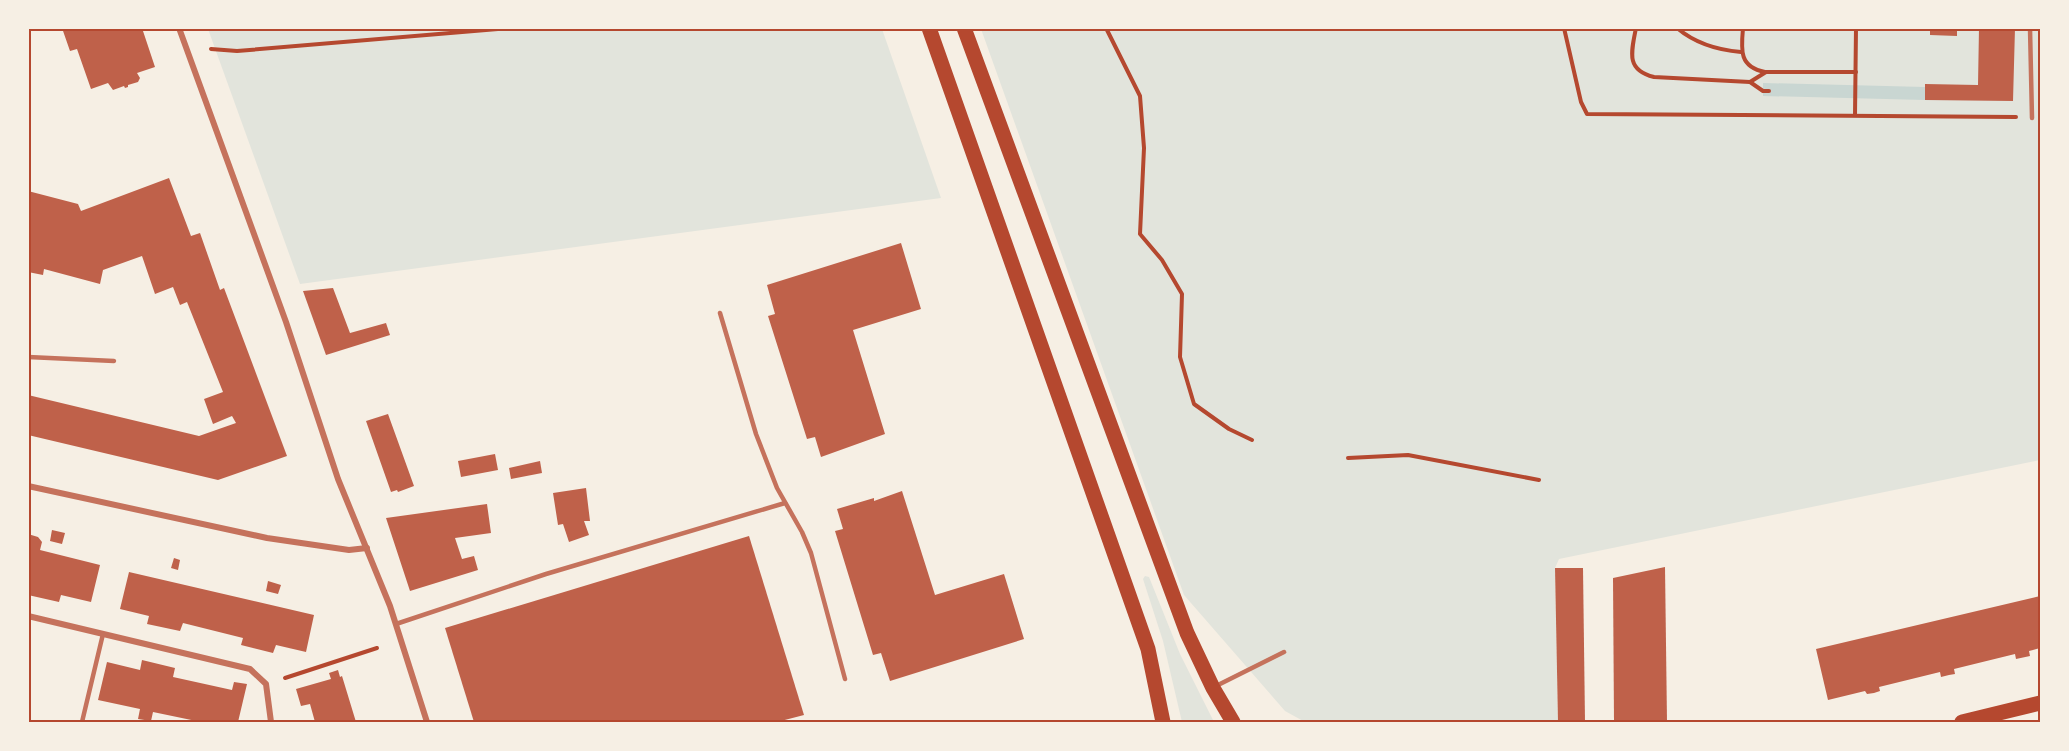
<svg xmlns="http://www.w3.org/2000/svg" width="2069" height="751" viewBox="0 0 2069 751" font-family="'Archivo Narrow',sans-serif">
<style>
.green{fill:#e2e4dc}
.water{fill:#c9d6d2}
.building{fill:#bf614a}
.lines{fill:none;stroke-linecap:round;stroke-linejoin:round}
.path{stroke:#b5482f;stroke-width:4}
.service{stroke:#c5725c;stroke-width:4.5}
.minor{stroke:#c5725c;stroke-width:6}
.primary{stroke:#b5482f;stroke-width:15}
.neatline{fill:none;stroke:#b5482f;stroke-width:2}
</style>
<rect width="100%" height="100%" fill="#f6efe4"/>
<g class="green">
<polygon points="208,29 882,29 941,198 300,284"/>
<polygon points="981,29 2040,29 2040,460 1559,559 1555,568 1558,722 1305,722 1285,711 1184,595"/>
<polygon points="1145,576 1149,577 1180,654 1214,722 1182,722 1163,641 1143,579"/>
</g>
<polygon class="water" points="1763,83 1925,87 1925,100 1763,96"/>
<g class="building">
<polygon points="62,28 142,28 155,67 137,73 140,78 138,82 128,85 128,87 125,88 124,86 113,90 108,83 91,89 77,49 70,51"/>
<polygon points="1930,28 1957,28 1957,36 1930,35"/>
<polygon points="1979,28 2015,28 2013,101 1925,100 1925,84 1978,85"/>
<polygon points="169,178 191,236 200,233 220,290 224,288 287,456 218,480 28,435 28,395 199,436 236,423 232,416 213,424 204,399 223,392 187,302 180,305 173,287 155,294 142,256 103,270 100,284 44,269 43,275 28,272 28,191 78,204 81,211"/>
<polygon points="901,243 921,309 853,330 885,434 821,457 815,437 807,439 768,316 775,314 767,285"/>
<polygon points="333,288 350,333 386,323 390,335 326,355 303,291"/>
<polygon points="388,414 414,486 398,492 397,490 391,492 366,421"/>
<polygon points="495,454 498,470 461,477 458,461"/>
<polygon points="540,461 542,473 511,479 509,468"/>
<polygon points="586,488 590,521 584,521 589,535 569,542 563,524 558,525 553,493"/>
<polygon points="902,491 935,595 1004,574 1024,639 890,681 881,653 873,655 835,531 843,529 837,509 874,498 874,501"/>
<polygon points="487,504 491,533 455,538 462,559 474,556 478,570 410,591 386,518"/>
<polygon points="52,530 65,533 62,544 50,541"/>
<polygon points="28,534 38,537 42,542 40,550 100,565 91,602 61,595 59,602 28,595"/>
<polygon points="749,536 804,715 777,722 474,722 445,628"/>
<polygon points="174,558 180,560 178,570 171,568"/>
<polygon points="1665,567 1667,722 1614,722 1613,578"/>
<polygon points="1555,568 1583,568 1585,722 1558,722"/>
<polygon points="129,572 314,615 306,652 276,645 273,653 241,645 243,638 183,623 180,631 147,624 149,616 120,609"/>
<polygon points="268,581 281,585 278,594 266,591"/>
<polygon points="2040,596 2040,648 2029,651 2030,656 2016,659 2015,654 1954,669 1955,674 1949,675 1941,677 1940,672 1879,687 1880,691 1874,693 1867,694 1865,691 1828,700 1816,649"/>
<polygon points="142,660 175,668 173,677 232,690 234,682 247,684 238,722 201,722 153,712 151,721 138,719 140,709 98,700 107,662 140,670"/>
<polygon points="338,670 340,677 342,676 356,722 315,722 310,704 301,706 296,689 331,679 329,673"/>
</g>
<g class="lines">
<g class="path">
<polyline points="1106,28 1140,96 1144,148 1140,234 1162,260 1182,294 1180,357 1194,404 1229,429 1252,440"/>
<polyline points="1564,28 1581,102 1587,114 2016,117"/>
<path d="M1636,28C1631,53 1626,70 1654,77L1750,82L1766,72H1856"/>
<path d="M1677,28C1696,44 1717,50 1741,52"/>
<path d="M1743,28C1741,50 1739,67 1765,72"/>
<polyline points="211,49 237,51 510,28"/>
<polyline points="1750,82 1763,91 1769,91"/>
<polyline points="1855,115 1856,28"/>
<polyline points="1348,458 1408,455 1539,480"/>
<polyline points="285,678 377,648"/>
</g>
<g class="service">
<polyline points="2030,28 2032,118"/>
<polyline points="720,313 756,434 777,488 802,532 811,553 845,679"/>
<polyline points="28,357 114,361"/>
<polyline points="396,624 546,574 785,503"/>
<polyline points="1214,687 1284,652"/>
<polyline points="82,722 103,634"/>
</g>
<g class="minor">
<polyline points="179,28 286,322 338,479 390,606 427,722"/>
<polyline points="28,486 267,538 349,550 367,548"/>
<polyline points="28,616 250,669 266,684 271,722"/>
</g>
<g class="primary">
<polyline points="929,28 1148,649 1163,722"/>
<polyline points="964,28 1187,633 1213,688 1233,722"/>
<polyline points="1962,722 2040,703"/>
</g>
</g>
<rect width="2069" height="751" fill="none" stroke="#f6efe4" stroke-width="60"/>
<rect x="30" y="30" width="2009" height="691" class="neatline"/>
</svg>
